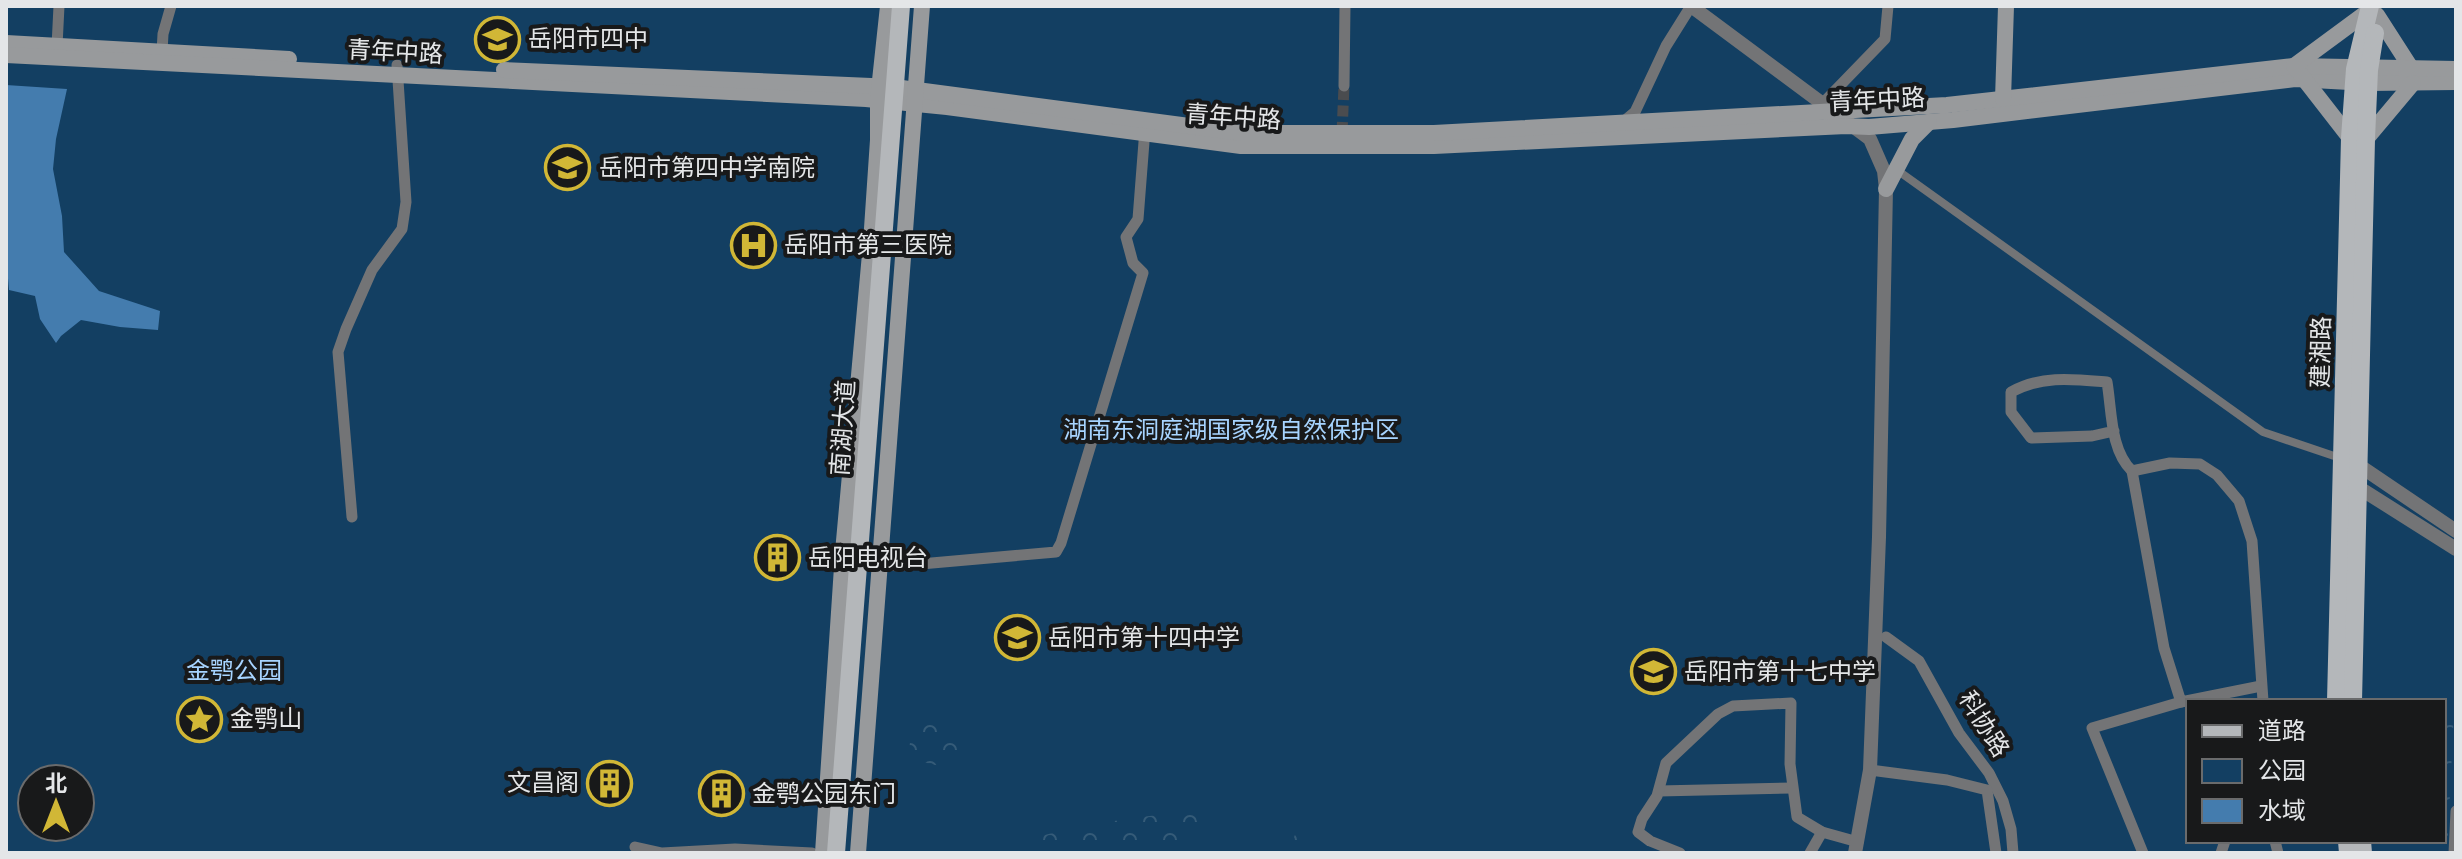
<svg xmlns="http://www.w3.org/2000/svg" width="2462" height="859" viewBox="0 0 2462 859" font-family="'Fira Sans Condensed','Noto Sans SC',sans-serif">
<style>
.green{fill:#133f62;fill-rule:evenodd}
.forest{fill:url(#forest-crowns)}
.water{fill:#447cae}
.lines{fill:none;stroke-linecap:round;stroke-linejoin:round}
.minor-tunnel{stroke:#4a4c4f;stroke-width:11;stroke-dasharray:11 5.5;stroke-linecap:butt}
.pedestrian{stroke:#737476;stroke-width:8}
.minor{stroke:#737476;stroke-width:11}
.tertiary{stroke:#737476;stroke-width:14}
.secondary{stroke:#989a9c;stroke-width:16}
.primary{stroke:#b4b7ba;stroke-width:18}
.labels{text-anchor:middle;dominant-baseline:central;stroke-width:8;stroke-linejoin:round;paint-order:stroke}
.poi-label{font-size:24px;fill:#e4e6e8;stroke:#18191a;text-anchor:start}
.street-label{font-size:24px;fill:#e4e6e8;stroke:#18191a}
.park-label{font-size:24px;fill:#a7d4ff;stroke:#18191a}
</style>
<defs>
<pattern id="forest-crowns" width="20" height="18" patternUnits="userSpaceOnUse" patternTransform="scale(2)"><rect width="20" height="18" fill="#133f62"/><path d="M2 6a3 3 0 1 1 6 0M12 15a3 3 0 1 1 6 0" fill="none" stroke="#355b78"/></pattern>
</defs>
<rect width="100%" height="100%" fill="#2f3134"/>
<path class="green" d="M6,6H2456V853H6ZM2188,701H2444V841H2188ZM32,779H80V827H32Z"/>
<g class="forest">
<polygon points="2444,710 2454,711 2447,853 2394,853 2394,841 2444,841"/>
<polygon points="913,719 953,721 962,725 958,766 935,765 908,758"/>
<path d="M1195,812L1201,840L1179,848L1181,853H1029L1032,838C1085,825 1140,815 1195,812Z"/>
<path d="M1298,828L1313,837L1312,850C1339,844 1362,844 1389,847L1390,853H1287Z"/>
</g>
<polygon class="water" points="6,85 67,89 56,139 53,169 62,216 64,252 99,291 160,311 158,330 120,327 81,320 61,336 56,343 40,319 35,296 9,290 6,255"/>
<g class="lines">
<polyline class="minor-tunnel" points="1342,133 1344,86"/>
<polyline class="pedestrian" points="1897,170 2263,432 2343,459"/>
<g class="minor">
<polyline points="57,46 59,6"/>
<polyline points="162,52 163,34 171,6"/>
<polyline points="1344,86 1345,6"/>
<polyline points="1823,103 1885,39 1888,6"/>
<polyline points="1623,122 1635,112 1666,46 1691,6"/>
<path d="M2114,431L2092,436L2031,438L2011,412V392C2042,375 2073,379 2107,382C2112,411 2110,450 2132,471L2170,463L2200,464L2217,475L2239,501L2252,541L2263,701"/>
<polyline points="2132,471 2164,648 2181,702 2261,686"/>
<polyline points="352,517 338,352 346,329 372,270 402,229 406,202 397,65"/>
<polyline points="880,563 898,566 1056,552 1061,543 1143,273 1133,263 1126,237 1138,219 1145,129"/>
<polyline points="1886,637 1919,661 1959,733 1989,773 2003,801 2011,829 2013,853"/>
<polyline points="1870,770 1947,780 1987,790 1996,853"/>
<polyline points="1659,791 1792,788"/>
<polyline points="2275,841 2278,853"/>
<polyline points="635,847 662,853 735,849 812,853"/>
<polyline points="1680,853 1650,841 1638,832 1642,819 1657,796 1666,763 1718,714 1733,706 1791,703 1790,764 1797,817 1822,832 1858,842"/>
<polyline points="1810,853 1822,832"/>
<polyline points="2143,853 2092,728 2181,702"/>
<polyline points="2221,853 2225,841"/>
<polyline points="2454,853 2456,811"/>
</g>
<g class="tertiary">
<polyline points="1691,6 1870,139 1884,171 1886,189 1879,537 1870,770 1855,853"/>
<polyline points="2354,462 2456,531"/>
<polyline points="2353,484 2456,549"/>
</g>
<g class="secondary">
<polyline points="2377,15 2413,71"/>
<polyline points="6,43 289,59"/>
<polyline points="6,55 866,99 947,107 1241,146 1434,146 1846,126 1869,127 1953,120 2295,79 2368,83 2456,82"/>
<polyline points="504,70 894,87 1242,133 1434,133 1947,105 2294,66 2456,69"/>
<polyline points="2003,99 2006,6"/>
<polyline points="2350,138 2294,66 2370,10"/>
<polyline points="2366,139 2413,83"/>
<polyline points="1886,189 1912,139 1929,122"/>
<polyline points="823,853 843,552 871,243 878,140 878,99 888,6"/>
<polyline points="858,853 922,6"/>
</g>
<g class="primary">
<polyline points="2336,701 2350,138 2355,69 2370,6"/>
<polyline points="2353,701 2366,139 2369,70 2375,33"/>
<polyline points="2347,841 2348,853"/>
<polyline points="2362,841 2363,853"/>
<polyline points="836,853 901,6"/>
</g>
</g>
<defs>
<symbol id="school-ring" viewBox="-11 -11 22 22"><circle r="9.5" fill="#18191a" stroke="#d1b736" stroke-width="1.5"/><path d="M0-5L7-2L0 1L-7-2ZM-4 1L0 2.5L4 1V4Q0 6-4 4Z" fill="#d1b736"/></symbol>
<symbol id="hospital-ring" viewBox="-11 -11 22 22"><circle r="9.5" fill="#18191a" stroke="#d1b736" stroke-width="1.5"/><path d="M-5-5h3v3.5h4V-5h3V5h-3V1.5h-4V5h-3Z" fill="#d1b736"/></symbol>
<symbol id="building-ring" viewBox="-11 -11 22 22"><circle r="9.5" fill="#18191a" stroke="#d1b736" stroke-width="1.5"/><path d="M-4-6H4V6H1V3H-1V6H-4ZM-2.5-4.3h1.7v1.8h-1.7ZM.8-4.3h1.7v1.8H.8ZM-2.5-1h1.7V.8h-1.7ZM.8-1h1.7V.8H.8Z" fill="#d1b736"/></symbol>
<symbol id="sight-ring" viewBox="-11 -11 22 22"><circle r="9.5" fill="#18191a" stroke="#d1b736" stroke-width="1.5"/><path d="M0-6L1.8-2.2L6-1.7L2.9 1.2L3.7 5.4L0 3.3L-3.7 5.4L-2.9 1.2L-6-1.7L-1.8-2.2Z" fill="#d1b736"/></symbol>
</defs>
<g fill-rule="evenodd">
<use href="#school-ring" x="472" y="14" width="51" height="51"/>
<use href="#school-ring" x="542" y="142" width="51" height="51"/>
<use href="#hospital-ring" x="728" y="220" width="51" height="51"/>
<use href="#building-ring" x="752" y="532" width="51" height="51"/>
<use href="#school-ring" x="992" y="612" width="51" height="51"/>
<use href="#school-ring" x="1628" y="646" width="51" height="51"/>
<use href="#sight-ring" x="174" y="694" width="51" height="51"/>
<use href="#building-ring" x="584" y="758" width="51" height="51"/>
<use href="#building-ring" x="696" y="768" width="51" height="51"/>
</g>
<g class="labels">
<g class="poi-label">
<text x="528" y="39">岳阳市四中</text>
<text x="599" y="168">岳阳市第四中学南院</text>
<text x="784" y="245">岳阳市第三医院</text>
<text x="808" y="558">岳阳电视台</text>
<text x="1048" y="638">岳阳市第十四中学</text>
<text x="1684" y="672">岳阳市第十七中学</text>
<text x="230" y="719">金鹗山</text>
<text x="579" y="783" text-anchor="end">文昌阁</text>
<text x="752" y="794">金鹗公园东门</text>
</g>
<g class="street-label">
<text transform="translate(395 52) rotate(3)">青年中路</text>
<text transform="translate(1877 100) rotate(-3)">青年中路</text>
<text transform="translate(1233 117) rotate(4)">青年中路</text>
<text transform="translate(2321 352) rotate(-89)">建湘路</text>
<text transform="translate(843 428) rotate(-86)">南湖大道</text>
<text transform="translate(1984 724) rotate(58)">科协路</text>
</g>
<g class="park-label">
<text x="1231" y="430">湖南东洞庭湖国家级自然保护区</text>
<text x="234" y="671">金鹗公园</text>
</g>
</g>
<rect width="2462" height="859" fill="none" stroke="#e4e6e8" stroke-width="16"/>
<rect x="2186" y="699" width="260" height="144" fill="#18191a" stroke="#6a6b6c" stroke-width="2"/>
<rect x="2202" y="725" width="40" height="12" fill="#b4b7ba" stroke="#6a6b6c" stroke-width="2"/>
<text x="2258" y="739" font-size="24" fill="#e4e6e8">道路</text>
<rect x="2202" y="759" width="40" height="24" fill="#133f62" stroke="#6a6b6c" stroke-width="2"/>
<text x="2258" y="779" font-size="24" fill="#e4e6e8">公园</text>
<rect x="2202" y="799" width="40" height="24" fill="#447cae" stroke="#6a6b6c" stroke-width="2"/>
<text x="2258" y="819" font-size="24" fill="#e4e6e8">水域</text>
<g transform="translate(56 803)"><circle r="38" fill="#18191a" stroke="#6a6b6c" stroke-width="2"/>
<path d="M0-6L14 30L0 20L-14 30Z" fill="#d1b736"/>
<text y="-12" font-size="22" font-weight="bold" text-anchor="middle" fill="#e4e6e8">北</text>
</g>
</svg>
